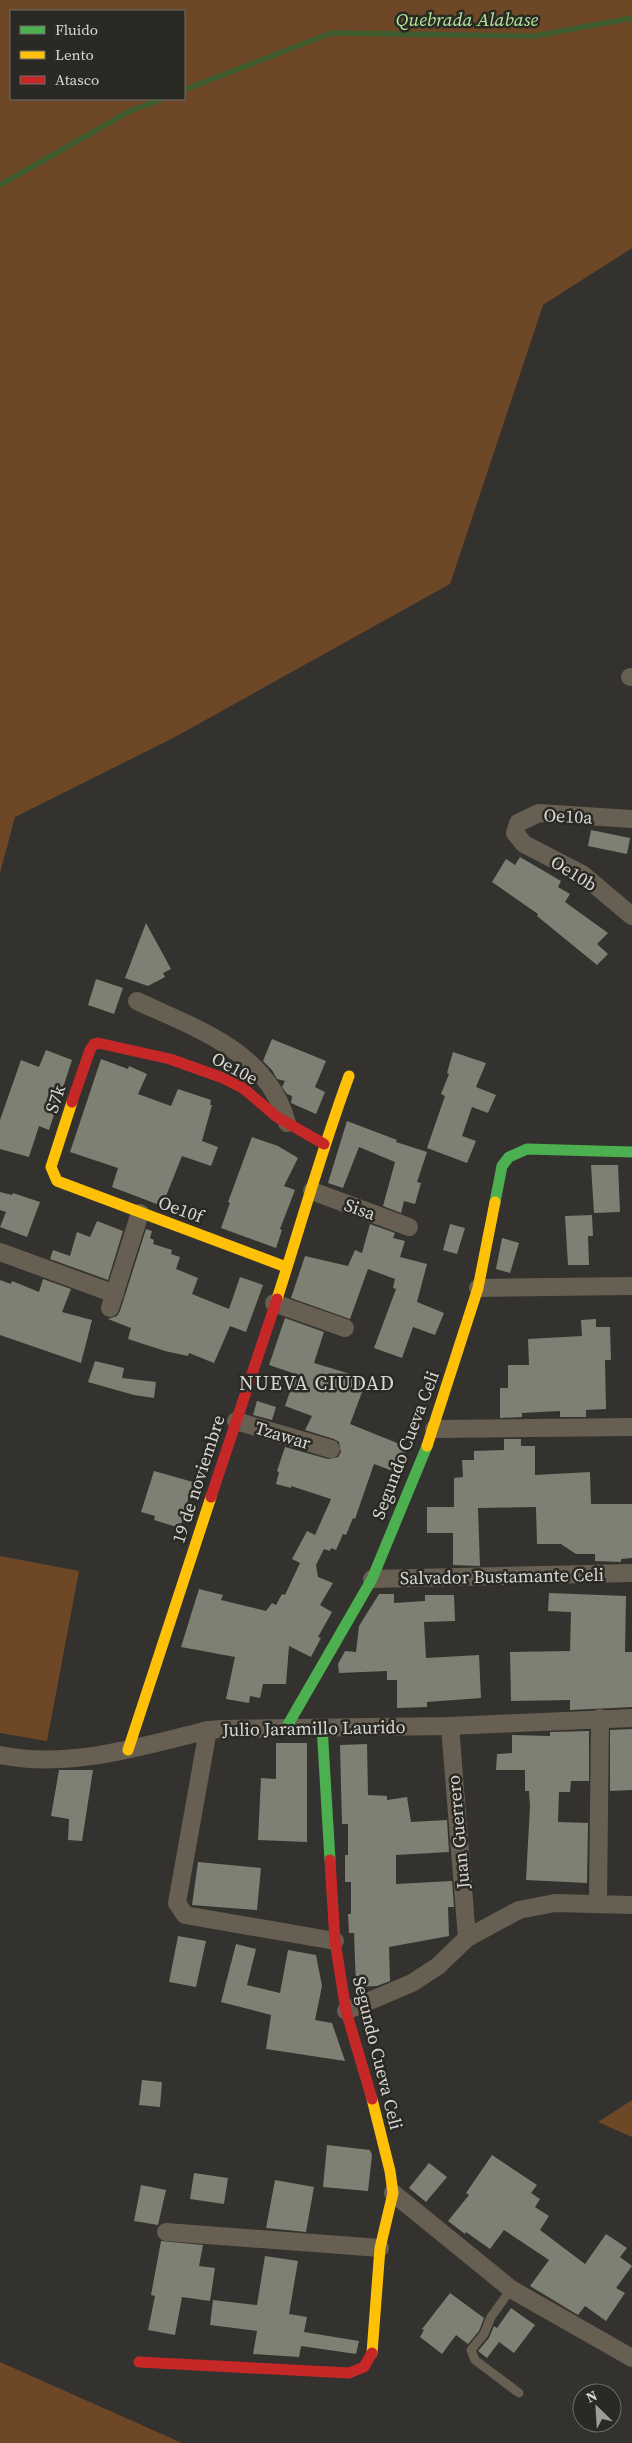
<svg xmlns="http://www.w3.org/2000/svg" width="632" height="2443" viewBox="0 0 632 2443" font-family="'Source Serif 4',serif">
<style>
.green{fill:#6e4826;fill-rule:evenodd}
.lines{fill:none;stroke-linecap:round;stroke-linejoin:round}
.stream{stroke:#3e5c2e;stroke-width:5.5}
.building{fill:#7d8072}
.lane{stroke:#675f52;stroke-width:9}
.street{stroke:#675f52;stroke-width:18}
.fast{stroke:#4caf50;stroke-width:11}
.slow{stroke:#ffc107;stroke-width:11}
.jam{stroke:#c62828;stroke-width:11}
.labels{text-anchor:middle;dominant-baseline:central;stroke-width:5;stroke-linejoin:round;paint-order:stroke}
.street-label{font-size:18px;fill:#d7d6d3;stroke:#2a2924}
.water-label{font-size:19px;font-style:italic;fill:#b1e598;stroke:#2a2924}
.quarter-label{font-size:20px;letter-spacing:1px;fill:#d7d6d3;stroke:#2a2924}
</style>
<rect width="100%" height="100%" fill="#33322f"/>
<g class="green">
<path d="M0,0H632V248L543,305L450,584L175,737L15,817L0,873ZM184,11V99H11V11Z"/>
<polygon points="0,1556 79,1571 47,1741 0,1733"/>
<polygon points="632,2100 632,2137 598,2122"/>
<polygon points="0,2362 182,2443 0,2443"/>
</g>
<g class="lines">
<g class="stream">
<polyline points="184,90 331,33 535,36 632,18"/>
<polyline points="0,185 128,112 162,99"/>
</g>
</g>
<g class="building">
<polygon points="591,830 630,838 627,854 588,846"/>
<polygon points="520,857 561,881 558,887 570,894 565,902 608,933 597,944 608,954 597,965 537,916 538,914 492,882 506,859 515,865"/>
<polygon points="146,923 171,969 163,973 165,977 148,986 125,978"/>
<polygon points="96,979 123,988 114,1014 88,1005"/>
<polygon points="272,1039 326,1061 315,1087 325,1092 316,1114 291,1103 292,1096 287,1094 282,1087 285,1081 277,1079 272,1070 263,1061"/>
<polygon points="46,1050 72,1060 49,1130 39,1126 29,1157 0,1149 0,1120 21,1060 39,1067"/>
<polygon points="453,1052 486,1063 476,1087 496,1095 488,1113 472,1107 462,1136 476,1141 467,1163 427,1148 445,1096 441,1094 449,1074 447,1073"/>
<polygon points="101,1059 128,1069 129,1066 147,1074 138,1094 171,1106 178,1089 211,1100 210,1105 212,1105 202,1141 218,1147 211,1166 182,1156 162,1206 112,1187 118,1168 70,1152"/>
<polygon points="347,1121 397,1140 396,1142 427,1152 417,1182 421,1183 415,1204 404,1201 401,1213 383,1206 395,1162 359,1147 343,1188 328,1183"/>
<polygon points="252,1137 278,1146 298,1158 284,1186 295,1190 280,1229 282,1230 276,1248 221,1228 230,1203 228,1202"/>
<polygon points="591,1165 618,1165 620,1212 594,1213"/>
<polygon points="0,1192 12,1195 13,1193 40,1202 27,1237 0,1227 6,1212 0,1210"/>
<polygon points="592,1215 593,1236 588,1236 589,1265 568,1265 565,1216"/>
<polygon points="97,1221 123,1231 108,1280 50,1259 53,1250 70,1256 77,1232 90,1237"/>
<polygon points="370,1224 395,1233 393,1238 405,1241 400,1257 427,1264 417,1302 444,1313 435,1335 413,1327 402,1358 374,1348 396,1289 393,1288 395,1279 368,1269 350,1319 291,1298 305,1256 348,1266 355,1250 362,1253"/>
<polygon points="450,1224 465,1228 457,1254 443,1250"/>
<polygon points="146,1229 152,1231 150,1238 154,1240 153,1244 172,1250 171,1254 180,1257 176,1269 198,1278 192,1294 229,1309 240,1277 263,1285 246,1332 230,1326 214,1363 189,1353 188,1356 165,1351 128,1339 131,1328 108,1319 117,1316 120,1311"/>
<polygon points="502,1238 519,1243 510,1273 496,1269"/>
<polygon points="43,1279 71,1289 62,1312 92,1320 81,1363 0,1335 0,1280 11,1284 12,1281 39,1292"/>
<polygon points="285,1318 324,1332 314,1363 367,1379 350,1424 407,1447 398,1473 374,1464 355,1519 353,1518 346,1535 343,1534 336,1550 331,1548 330,1551 324,1549 316,1565 318,1577 333,1583 320,1605 332,1612 318,1637 321,1638 311,1657 289,1646 286,1684 263,1684 260,1698 250,1696 249,1703 226,1699 235,1657 181,1647 199,1589 223,1595 221,1600 266,1611 272,1603 276,1605 282,1594 285,1595 300,1563 292,1559 307,1531 315,1535 331,1499 291,1486 291,1488 276,1484 279,1472 277,1471 285,1447 328,1459 338,1457 341,1452 339,1442 334,1439 305,1430 312,1416 285,1406 296,1374 269,1365"/>
<polygon points="596,1319 596,1327 610,1327 611,1360 605,1360 606,1409 586,1410 586,1417 560,1417 560,1411 522,1413 522,1417 500,1418 500,1388 508,1388 508,1365 529,1365 528,1339 582,1336 581,1320"/>
<polygon points="95,1361 124,1368 122,1378 156,1382 154,1398 134,1395 88,1382"/>
<polygon points="257,1401 276,1407 272,1420 253,1415"/>
<polygon points="504,1439 521,1439 521,1446 535,1446 535,1475 590,1472 591,1504 632,1504 632,1558 621,1559 621,1562 595,1561 595,1554 576,1554 561,1544 537,1544 536,1507 478,1508 480,1566 453,1565 453,1533 427,1533 427,1507 454,1507 454,1478 463,1477 462,1460 474,1460 474,1451 504,1450"/>
<polygon points="154,1471 193,1482 180,1528 154,1520 155,1516 141,1512"/>
<polygon points="549,1593 626,1596 625,1652 632,1652 632,1707 570,1710 570,1700 511,1701 510,1652 570,1651 571,1612 548,1611"/>
<polygon points="379,1594 394,1594 394,1603 425,1601 425,1595 454,1595 455,1621 424,1622 426,1658 479,1655 481,1698 427,1702 427,1707 397,1708 397,1680 387,1680 387,1671 339,1673 338,1664 345,1651 356,1652 359,1626"/>
<polygon points="632,1729 632,1790 610,1791 610,1730"/>
<polygon points="589,1731 589,1781 571,1781 570,1792 559,1792 558,1822 588,1823 587,1883 526,1880 530,1806 529,1791 525,1791 525,1770 496,1770 497,1754 512,1753 512,1735 550,1736 550,1732"/>
<polygon points="276,1743 307,1743 307,1842 258,1840 261,1778 276,1779"/>
<polygon points="367,1744 368,1795 387,1796 387,1800 407,1797 411,1822 447,1820 449,1852 396,1855 396,1884 452,1881 454,1907 448,1907 449,1936 389,1947 390,1981 377,1986 356,1987 354,1933 349,1933 348,1914 351,1914 351,1882 345,1882 345,1855 348,1855 348,1824 342,1824 340,1745"/>
<polygon points="59,1770 93,1770 82,1841 68,1840 69,1819 51,1816"/>
<polygon points="198,1862 261,1868 257,1910 192,1905"/>
<polygon points="178,1936 206,1941 196,1987 169,1982"/>
<polygon points="236,1944 256,1949 247,1985 280,1993 288,1950 316,1955 322,1986 315,2020 332,2023 345,2061 266,2049 271,2015 221,2002"/>
<polygon points="142,2080 162,2082 160,2107 139,2105"/>
<polygon points="327,2145 370,2150 372,2155 368,2191 323,2187"/>
<polygon points="492,2155 537,2185 531,2193 540,2199 535,2207 549,2216 540,2230 585,2264 606,2234 627,2248 620,2257 632,2266 616,2288 625,2293 606,2321 585,2306 578,2315 530,2286 549,2260 504,2230 490,2249 466,2232 465,2234 448,2221 469,2195 466,2193"/>
<polygon points="429,2163 447,2177 426,2202 409,2188"/>
<polygon points="194,2173 228,2178 224,2204 190,2199"/>
<polygon points="275,2180 314,2187 306,2232 266,2228"/>
<polygon points="141,2185 166,2190 158,2225 134,2221"/>
<polygon points="161,2241 203,2245 199,2266 215,2268 210,2301 182,2297 175,2335 148,2330 155,2296 151,2295"/>
<polygon points="265,2256 298,2261 289,2314 307,2317 304,2332 359,2341 356,2354 301,2346 299,2357 253,2354 257,2331 210,2325 213,2300 257,2305"/>
<polygon points="450,2293 484,2318 479,2331 468,2344 456,2335 442,2354 420,2337 424,2330 422,2329"/>
<polygon points="511,2308 535,2325 514,2353 499,2342 487,2358 478,2351 489,2338 494,2326 497,2328"/>
</g>
<g class="lines">
<polyline class="lane" points="511,2289 491,2317 484,2334 471,2350 475,2360 519,2393"/>
<g class="street">
<polyline points="630,677 632,677"/>
<polyline points="632,819 539,813 518,823 515,833 524,844 582,874 632,916"/>
<path d="M137,1001C197,1029 268,1052 287,1123"/>
<polyline points="312,1191 409,1227"/>
<polyline points="0,1252 115,1294"/>
<polyline points="478,1288 632,1286"/>
<polyline points="274,1303 345,1328"/>
<polyline points="110,1308 140,1213"/>
<polyline points="236,1421 331,1449"/>
<polyline points="434,1429 632,1427"/>
<polyline points="372,1579 632,1573"/>
<polyline points="450,1726 467,1938"/>
<polyline points="208,1730 177,1903 185,1915 335,1941"/>
<path d="M0,1755C70,1769 140,1747 208,1730L221,1729L450,1726L632,1718"/>
<polyline points="598,1903 600,1718"/>
<polyline points="346,2011 412,1983 438,1966 467,1938 519,1910 555,1903 632,1905"/>
<polyline points="393,2193 511,2289 632,2358"/>
<polyline points="166,2232 380,2248"/>
</g>
<g class="fast">
<polyline points="495,1202 502,1166 509,1157 527,1149 632,1152"/>
<polyline points="322,1726 330,1860"/>
<polyline points="286,1728 372,1579 427,1446"/>
</g>
<g class="slow">
<polyline points="72,1102 51,1167 57,1181 286,1267"/>
<path d="M277,1299C301,1224 322,1149 349,1076"/>
<polyline points="427,1446 478,1288 495,1202"/>
<polyline points="128,1750 211,1497"/>
<polyline points="372,2099 390,2171 393,2193 380,2248 372,2353"/>
</g>
<g class="jam">
<polyline points="72,1102 90,1050 94,1044 98,1043 170,1059 223,1078 243,1088 277,1117 324,1144"/>
<polyline points="211,1497 277,1299"/>
<polyline points="330,1860 335,1941 346,2011 372,2099"/>
<polyline points="139,2362 349,2373 364,2367 372,2353"/>
</g>
</g>
<g class="labels">
<g class="street-label">
<text transform="translate(568 816) rotate(3)">Oe10a</text>
<text transform="translate(574 873) rotate(32)">Oe10b</text>
<text transform="translate(235 1068) rotate(28)">Oe10e</text>
<text transform="translate(55 1099) rotate(-72)">S7k</text>
<text transform="translate(181 1209) rotate(20)">Oe10f</text>
<text transform="translate(360 1209) rotate(20)">Sisa</text>
<text transform="translate(283 1435) rotate(17)">Tzawar</text>
<text transform="translate(405 1445) rotate(-69)">Segundo Cueva Celi</text>
<text transform="translate(198 1479) rotate(-72)">19 de noviembre</text>
<text transform="translate(502 1576) rotate(-1)">Salvador Bustamante Celi</text>
<text transform="translate(314 1728) rotate(-1)">Julio Jaramillo Laurido</text>
<text transform="translate(458 1832) rotate(-95)">Juan Guerrero</text>
<text transform="translate(378 2053) rotate(76)">Segundo Cueva Celi</text>
</g>
<g class="water-label">
<text x="467" y="19">Quebrada Alabase</text>
</g>
<g class="quarter-label">
<text x="317" y="1383">NUEVA CIUDAD</text>
</g>
</g>
<rect x="10" y="10" width="175" height="90" fill="#2a2924" stroke="#6f6e6a"/>
<rect x="20" y="26" width="25" height="8" fill="#4caf50" stroke="#6f6e6a"/>
<text x="55" y="35" font-size="15" fill="#d7d6d3">Fluido</text>
<rect x="20" y="51" width="25" height="8" fill="#ffc107" stroke="#6f6e6a"/>
<text x="55" y="60" font-size="15" fill="#d7d6d3">Lento</text>
<rect x="20" y="76" width="25" height="8" fill="#c62828" stroke="#6f6e6a"/>
<text x="55" y="85" font-size="15" fill="#d7d6d3">Atasco</text>
<g transform="translate(597 2408) rotate(335)"><circle r="24" fill="#2a2924" stroke="#6f6e6a"/>
<path d="M0-4L9 19L0 12L-9 19Z" fill="#9e9d9a"/>
<text y="-8" font-size="14" font-weight="bold" text-anchor="middle" fill="#d7d6d3">N</text>
</g>
</svg>
